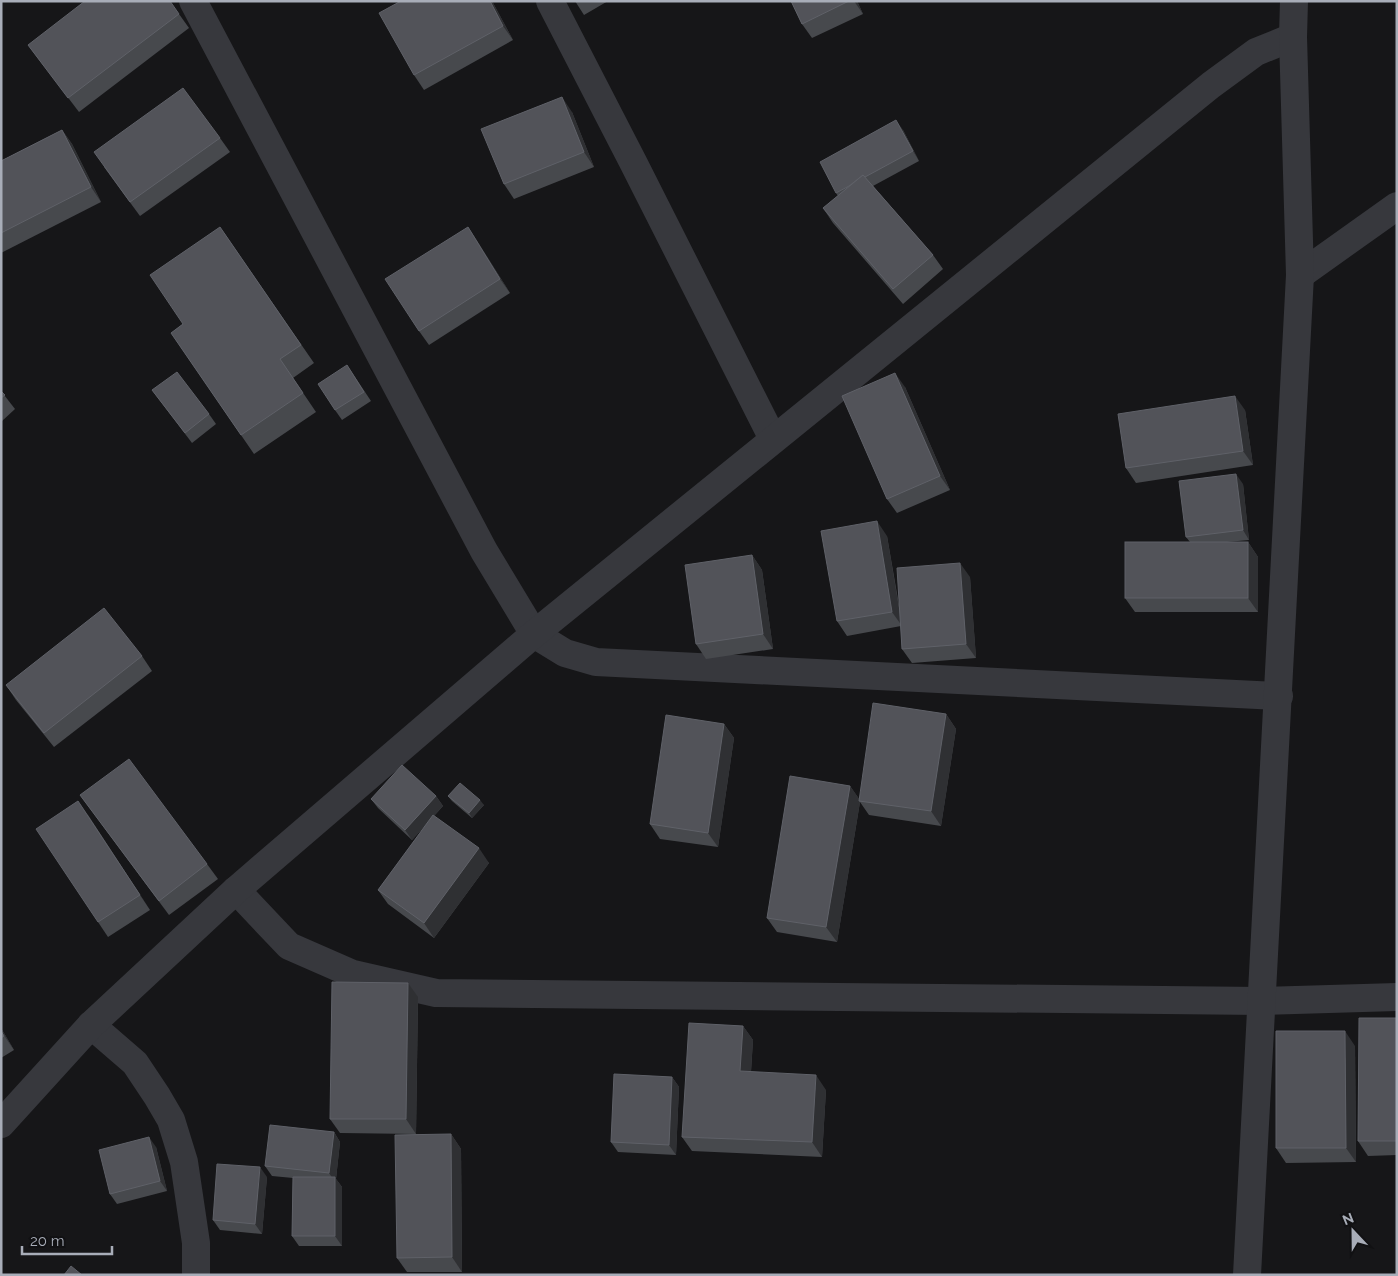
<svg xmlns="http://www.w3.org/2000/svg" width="1398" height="1276" viewBox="0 0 1398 1276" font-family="Raleway,sans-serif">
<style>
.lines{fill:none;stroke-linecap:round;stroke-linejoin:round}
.minor{stroke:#37383d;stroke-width:28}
.wall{fill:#47494d}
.shaded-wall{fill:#2f3033}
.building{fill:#525359;stroke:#5f6168}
</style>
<rect width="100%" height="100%" fill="#161618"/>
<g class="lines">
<g class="minor">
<polyline points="193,1 484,551 534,634 565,653 596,662 1279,696"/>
<polyline points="550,1 634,164 773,439"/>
<polyline points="1300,275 1397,206"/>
<polyline points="236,890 289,946 353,974 436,993 1262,1001 1397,997"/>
<polyline points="91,1025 135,1063 157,1096 171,1120 184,1162 196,1243 196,1275"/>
<polyline points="1,1124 91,1025 236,890 534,634 1211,85 1256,52 1293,37"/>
<polyline points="1247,1275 1300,275 1293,37 1294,1"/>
</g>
</g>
<g class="wall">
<polygon points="492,1 513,40 424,90 414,75"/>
<polygon points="575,1 608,1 584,15"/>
<polygon points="791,1 857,1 863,14 812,38 802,24"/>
<polygon points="179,14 189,28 79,112 28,45"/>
<polygon points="572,112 594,167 514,199 504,184"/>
<polygon points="62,130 72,144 101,202 1,253 1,161"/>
<polygon points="903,130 919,161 873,186 933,255 943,269 903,304 833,223 823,208 838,196 836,193"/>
<polygon points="220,138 230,152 140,216 104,167"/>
<polygon points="220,227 314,363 293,378 316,412 254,454 171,333 183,324"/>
<polygon points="468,227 510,293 429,345 419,331"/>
<polygon points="347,365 371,401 342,420 335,410"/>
<polygon points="905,387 950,490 897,513 887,499"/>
<polygon points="152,390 209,414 216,424 192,443"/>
<polygon points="1,391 15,409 1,422"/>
<polygon points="1245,410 1253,465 1136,483 1126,468"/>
<polygon points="1243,484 1249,540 1227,542 1248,542 1258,557 1258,612 1135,612 1125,598 1190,542 1186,537"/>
<polygon points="887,536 900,611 970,577 976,658 912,663 902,649 901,626 847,636 837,621"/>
<polygon points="752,555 762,570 773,649 706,659 696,644"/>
<polygon points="142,656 152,671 54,747 16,700 6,685"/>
<polygon points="946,714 956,729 941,826 869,815 860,802 837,942 777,932 767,918 850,786 859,799"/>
<polygon points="724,724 734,738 718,847 660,839 650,824"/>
<polygon points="80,795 207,864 218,879 169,915"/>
<polygon points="436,796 443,806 434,816 489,863 434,938 388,904 378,890 429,821 412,840 378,808 371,799"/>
<polygon points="448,796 484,805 472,818 452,801"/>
<polygon points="88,815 150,910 108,937 98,922"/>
<polygon points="418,997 416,1134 340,1133 330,1119"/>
<polygon points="1397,1018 1397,1155 1368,1156 1358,1141"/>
<polygon points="743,1026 753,1040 751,1072 826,1090 822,1157 692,1151 682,1137"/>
<polygon points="1,1028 14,1050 1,1058"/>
<polygon points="1355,1046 1356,1162 1286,1163 1276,1148"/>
<polygon points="672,1077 679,1087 676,1155 618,1152 611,1142"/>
<polygon points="334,1132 340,1142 336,1179 342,1187 342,1246 299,1246 292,1236 293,1178 272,1176 265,1166"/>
<polygon points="451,1134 461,1149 462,1272 407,1272 397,1258"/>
<polygon points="156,1147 167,1191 117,1204 110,1194"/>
<polygon points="267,1177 262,1234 220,1230 213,1220"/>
</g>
<g class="shaded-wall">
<polygon points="490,1 492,1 513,40 503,26"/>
<polygon points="854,1 857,1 863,14"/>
<polygon points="562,97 572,112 594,167 584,152"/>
<polygon points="896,120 903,130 919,161 913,151"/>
<polygon points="62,130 72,144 101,202 91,187"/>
<polygon points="468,227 478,242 510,293 500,279"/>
<polygon points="895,373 905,387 950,490 940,476"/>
<polygon points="1235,396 1245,410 1253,465 1243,451"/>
<polygon points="1236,474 1243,484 1249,540 1243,530"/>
<polygon points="877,521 887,536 902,626 892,612"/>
<polygon points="1248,542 1258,557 1258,612 1248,598"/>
<polygon points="752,555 762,570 773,649 763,634"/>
<polygon points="960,563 970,577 976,658 966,644"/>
<polygon points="946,714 956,729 941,826 931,811"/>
<polygon points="724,724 734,738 718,847 708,833"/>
<polygon points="850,786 860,800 859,801 860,802 837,942 826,927"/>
<polygon points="436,796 443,806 412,840 405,830"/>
<polygon points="480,800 484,805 472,818 469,813"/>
<polygon points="78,801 88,815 150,910 140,895"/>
<polygon points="479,848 489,863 434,938 424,923"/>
<polygon points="408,983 418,997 416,1134 406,1119"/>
<polygon points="743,1026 753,1040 750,1086 740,1071"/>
<polygon points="1,1028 14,1050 1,1031"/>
<polygon points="1345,1031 1355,1046 1356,1162 1346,1148"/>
<polygon points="816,1075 826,1090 822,1157 812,1142"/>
<polygon points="672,1077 679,1087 676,1155 669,1145"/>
<polygon points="334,1132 340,1142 336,1179 342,1187 342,1246 335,1236 335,1182 329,1173"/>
<polygon points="451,1134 461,1149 462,1272 452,1257"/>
<polygon points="149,1137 156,1147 167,1191 160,1181"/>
<polygon points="260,1167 267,1177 262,1234 255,1224"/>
</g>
<g class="building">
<polygon points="85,1 170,1 179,14 68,98 28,45"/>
<polygon points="401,1 490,1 503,26 414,75 379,13"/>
<polygon points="791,1 849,1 802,24"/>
<polygon points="183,88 220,138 130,202 94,152"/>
<polygon points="562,97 584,152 504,184 481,129"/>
<polygon points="896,120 913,151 865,177 863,175 849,186 836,193 820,162"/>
<polygon points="62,130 91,187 1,233 1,161"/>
<polygon points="863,175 933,255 893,289 823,208"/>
<polygon points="220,227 301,345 280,359 303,393 241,435 171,333 183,324 150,275"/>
<polygon points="468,227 500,279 419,331 385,279"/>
<polygon points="347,365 364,392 335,410 318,384"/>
<polygon points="177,372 209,414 185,433 152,390"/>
<polygon points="895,373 940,476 887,499 842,396"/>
<polygon points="1,391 5,395 1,398"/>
<polygon points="1235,396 1243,451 1126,468 1118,414"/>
<polygon points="1236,474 1243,530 1186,537 1179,481"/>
<polygon points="877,521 892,612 837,621 821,531"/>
<rect x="1125" y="542" width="123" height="56"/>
<polygon points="752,555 763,634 696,644 685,565"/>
<polygon points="960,563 966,644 902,649 897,568"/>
<polygon points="104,608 142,656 44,733 6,685"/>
<polygon points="873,703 946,714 931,811 859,801"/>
<polygon points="666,715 724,724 708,833 650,824"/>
<polygon points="129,759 207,864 159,901 80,795"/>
<polygon points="402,765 436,796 405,830 371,799"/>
<polygon points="790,776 850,786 826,927 767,918"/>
<polygon points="460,783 480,800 469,813 448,796"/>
<polygon points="78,801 140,895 98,922 36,829"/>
<polygon points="433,815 479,848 424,923 378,890"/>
<polygon points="332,982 408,983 406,1119 330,1119"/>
<polygon points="1359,1018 1397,1018 1397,1141 1358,1141"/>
<polygon points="689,1023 743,1026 740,1071 816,1075 812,1142 682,1137"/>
<polygon points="1,1031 4,1036 1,1038"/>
<polygon points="1276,1031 1345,1031 1346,1148 1276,1148"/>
<polygon points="614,1074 672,1077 669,1145 611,1142"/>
<polygon points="270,1125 334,1132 329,1173 265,1166"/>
<polygon points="451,1134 452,1257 397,1258 395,1135"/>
<polygon points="149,1137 160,1181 110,1194 99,1150"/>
<polygon points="217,1164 260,1167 255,1224 213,1220"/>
<polygon points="293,1177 335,1177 335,1236 292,1236"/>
<polygon points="71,1266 82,1275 64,1275"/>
</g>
<rect width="1398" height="1276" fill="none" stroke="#a8adb8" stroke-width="5"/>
<g transform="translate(1353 1231) rotate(338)" stroke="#111113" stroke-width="4" paint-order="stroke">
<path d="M0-4L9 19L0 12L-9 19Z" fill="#a8adb8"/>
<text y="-8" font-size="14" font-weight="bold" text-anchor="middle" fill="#a8adb8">N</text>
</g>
<path d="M22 1246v8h90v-8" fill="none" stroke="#a8adb8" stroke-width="2.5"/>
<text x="30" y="1246" font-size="15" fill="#a8adb8" stroke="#111113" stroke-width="4" paint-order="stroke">20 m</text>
</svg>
